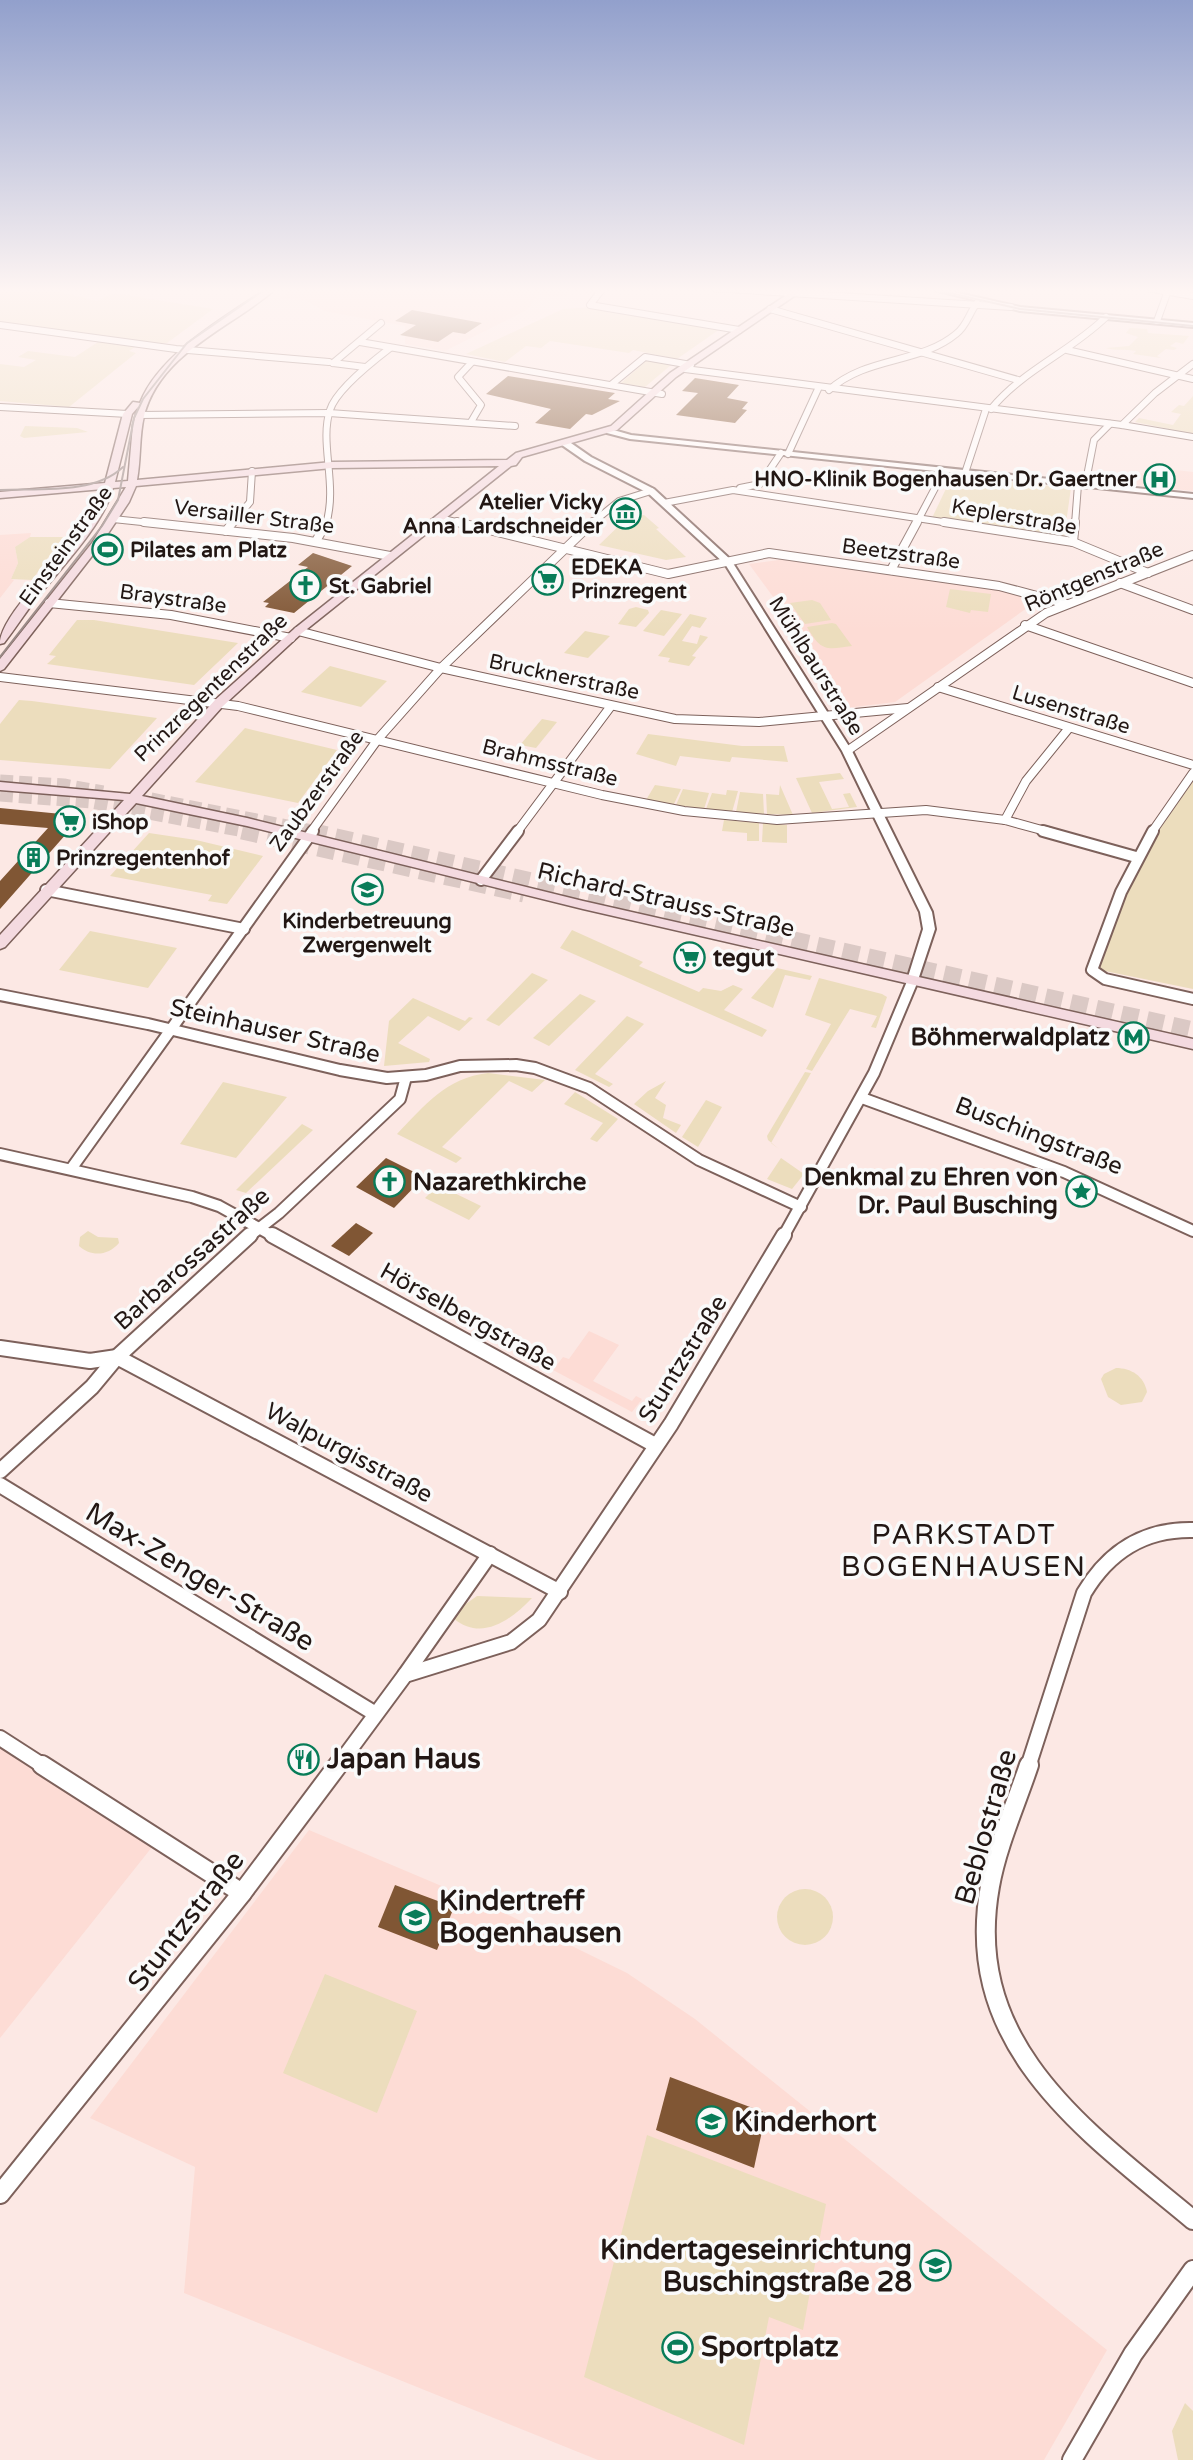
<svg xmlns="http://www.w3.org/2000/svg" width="1193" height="2460" viewBox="0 0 1193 2460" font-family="'Varela Round',sans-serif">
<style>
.built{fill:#fddcd5}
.green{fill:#ecddbd}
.building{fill:#805634}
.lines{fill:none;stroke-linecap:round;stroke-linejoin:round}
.trunk-tunnel-far1{stroke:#dbc9c5;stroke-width:13;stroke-dasharray:13 6;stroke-linecap:butt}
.trunk-tunnel{stroke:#dbc9c5;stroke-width:17;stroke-dasharray:17 9;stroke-linecap:butt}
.minor-far4-casing{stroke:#7d615b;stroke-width:8}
.minor-far3-casing{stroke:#7d615b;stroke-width:10}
.minor-far2-casing{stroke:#7d615b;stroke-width:14}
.minor-far1-casing{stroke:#7d615b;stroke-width:18}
.minor-casing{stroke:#7d615b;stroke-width:22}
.tertiary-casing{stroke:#7d615b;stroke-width:4}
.secondary-casing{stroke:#7d615b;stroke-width:3}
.minor-far4{stroke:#fff;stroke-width:6}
.minor-far3{stroke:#fff;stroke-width:8}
.minor-far2{stroke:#fff;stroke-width:10}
.minor-far1{stroke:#fff;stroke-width:14}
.minor{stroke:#fff;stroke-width:18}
.tertiary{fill:#fff;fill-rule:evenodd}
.secondary{fill:#f4dae0;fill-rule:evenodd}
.tram{stroke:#998986;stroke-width:2}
.labels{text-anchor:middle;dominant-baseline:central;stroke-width:7;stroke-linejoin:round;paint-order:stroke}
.far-poi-label{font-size:21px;font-weight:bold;fill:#221714;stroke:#fafafa;text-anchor:start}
.far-street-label{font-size:21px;fill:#221714;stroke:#fafafa}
.street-label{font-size:24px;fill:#221714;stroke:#fafafa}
.poi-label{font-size:24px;font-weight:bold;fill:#221714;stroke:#fafafa;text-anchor:start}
.quarter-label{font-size:28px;letter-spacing:2px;fill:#221714;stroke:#fafafa}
.near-street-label{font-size:28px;fill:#221714;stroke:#fafafa}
.near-poi-label{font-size:28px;font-weight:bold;fill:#221714;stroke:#fafafa;text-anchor:start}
</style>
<rect width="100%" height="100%" fill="#fce8e4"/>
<g class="built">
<polygon points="292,288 598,288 594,293 571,291 566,297 538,295 527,310 445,351 405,344 405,326 324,311 306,300 281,298"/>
<polygon points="1149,467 1193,472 1193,491 1126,484 1126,472 1148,474"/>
<polygon points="31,533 30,537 15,547 18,563 11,579 14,580 0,598 0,535"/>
<polygon points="786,559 1012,592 1041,598 895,702 846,708 799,632 749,564"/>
<polygon points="589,1331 619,1345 593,1381 632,1401 636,1396 642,1399 632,1412 553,1370 563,1357 569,1359"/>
<polygon points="0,1733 160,1837 0,2038"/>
<polygon points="309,1830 496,1909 627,1973 695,2019 1107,2350 1044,2460 598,2460 184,2293 195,2167 90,2118"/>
</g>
<g class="green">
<polygon points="0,288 42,288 97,301 114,293 213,309 167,343 157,344 0,322"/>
<polygon points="593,307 720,329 677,359 633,350 629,353 550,341 541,348 526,346 505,362 466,354 563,309"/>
<path d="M1130,328L1147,329L1148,333L1189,336L1183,344L1176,342L1170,346L1177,348L1174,350L1166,349L1157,356L1161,358L1133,354L1136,351C1125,349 1117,351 1106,348L1129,346L1138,337L1126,333Z"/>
<polygon points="98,342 135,347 129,351 136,353 69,407 0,401 0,364 24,367 36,360 18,357 28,351 75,357"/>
<polygon points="647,360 671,365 645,387 621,383"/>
<polygon points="1193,396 1193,434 1135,422 1139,418 1173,425 1181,414 1171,412 1179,405 1184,406"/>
<polygon points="25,426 77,428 88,432 24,438 20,436"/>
<polygon points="952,476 1071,488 1064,537 932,518"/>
<polygon points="644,515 659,528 656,529 686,557 666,560 599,545 628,517"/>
<polygon points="30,537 63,537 32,580 11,579 18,563 15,547"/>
<polygon points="950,589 991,594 988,612 971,610 970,613 946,607"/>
<polygon points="812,600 820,603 831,620 805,624 790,603"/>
<polygon points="636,607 648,610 649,613 636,627 618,624 629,609"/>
<polygon points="661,610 682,614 664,636 643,631"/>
<polygon points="690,614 707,618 700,628 692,626 682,641 697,644 700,635 708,637 692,656 696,657 689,666 668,662 670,658 658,656"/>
<polygon points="77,620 94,620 238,643 194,685 47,664 56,656 49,655"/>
<path d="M832,623L836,624L852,646C825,650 821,651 807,627Z"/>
<polygon points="585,631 610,636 588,658 564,653"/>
<polygon points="330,666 387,681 361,707 301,692"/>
<polygon points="19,700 32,701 157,718 110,769 0,760 0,724"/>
<polygon points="542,719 557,722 536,748 520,745"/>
<polygon points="245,728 337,750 298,803 195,782"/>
<polygon points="648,734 742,746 784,746 788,762 732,757 730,762 680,756 676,766 636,754"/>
<polygon points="840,773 844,779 819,782 832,809 849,807 843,794 850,793 857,807 812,813 796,778"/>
<polygon points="1193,781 1193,989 1095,969 1140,858"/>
<polygon points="655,785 681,789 674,804 646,800"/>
<polygon points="780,785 793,815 767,814 766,794 779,795"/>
<polygon points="683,789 709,793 704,809 676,805"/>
<polygon points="727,790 738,791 732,812 706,809 712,793 726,795"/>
<polygon points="740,792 763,794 764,814 736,812"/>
<polygon points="724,820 759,823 759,841 747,841 747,833 722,831"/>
<polygon points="763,823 787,825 787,843 762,842"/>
<polygon points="149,833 196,840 263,856 227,904 208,901 212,895 110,876"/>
<polygon points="572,930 643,962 639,966 699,992 703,988 721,991 733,985 743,989 724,1010 767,1030 762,1037 560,948"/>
<polygon points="90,931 177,948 148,988 59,970"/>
<polygon points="777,968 812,976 810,980 785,975 773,1008 751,998"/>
<polygon points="532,973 548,980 499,1026 486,1020"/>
<polygon points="819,978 882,994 887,997 876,1028 871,1027 877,1016 850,1009 812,1071 806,1069 831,1024 805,1015"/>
<polygon points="580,994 596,1001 549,1046 533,1038"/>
<polygon points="413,998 465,1021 469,1017 473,1018 459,1031 428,1016 398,1043 430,1059 429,1062 384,1066 389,1021"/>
<polygon points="627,1016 644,1024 595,1074 613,1084 609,1087 575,1070"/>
<polygon points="805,1072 811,1073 771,1143 779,1149 768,1140 767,1136"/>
<path d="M488,1073L545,1080L532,1092L509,1081L442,1147L462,1158L456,1163L397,1134C425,1105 446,1078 488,1073Z"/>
<polygon points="666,1081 655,1098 666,1105 663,1118 681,1125 676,1133 634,1104 648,1091"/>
<polygon points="223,1082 287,1097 236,1158 180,1144"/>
<polygon points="575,1092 618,1119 597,1142 590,1139 603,1123 564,1104"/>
<polygon points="706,1100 722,1107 698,1147 682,1137"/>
<polygon points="302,1124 313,1130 246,1193 236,1190"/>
<polygon points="781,1158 804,1174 792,1189 767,1179"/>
<polygon points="438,1185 481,1206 469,1220 425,1198"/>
<path d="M88,1231L98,1237L118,1238L119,1243C108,1256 91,1257 79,1246L80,1237Z"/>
<path d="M1116,1368C1131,1368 1144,1376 1147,1392L1142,1402L1121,1405L1108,1397L1101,1379L1104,1374Z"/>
<path d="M477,1596L532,1598C510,1621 482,1641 454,1619L460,1608Z"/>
<circle cx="805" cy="1917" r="28"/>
<polygon points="325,1974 417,2011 377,2113 283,2073"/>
<polygon points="647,2135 826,2204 803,2330 769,2317 744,2445 584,2377"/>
<polygon points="1185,2403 1193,2411 1193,2460 1178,2460 1172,2431"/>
</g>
<g class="building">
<polygon points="412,310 482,323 465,334 453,332 438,342 400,335 416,325 395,321"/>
<polygon points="508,376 615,393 608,399 620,401 592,415 586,414 570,429 535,423 551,409 486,394"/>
<polygon points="695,378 739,385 727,398 748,402 742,409 747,410 735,423 676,415 698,393 682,391"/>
<polygon points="313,553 352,566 294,613 265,607 269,603 263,602 308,567 298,565"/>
<polygon points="0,808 82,816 0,909 0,881 48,828 0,824"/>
<polygon points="386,1158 424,1177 394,1208 356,1187"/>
<polygon points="356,1223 373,1233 349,1256 331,1246"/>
<polygon points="395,1885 454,1907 437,1950 378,1927"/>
<polygon points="670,2077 766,2113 754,2168 656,2130"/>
</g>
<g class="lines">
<g class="trunk-tunnel-far1">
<polyline points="0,781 64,785 103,792"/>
<polyline points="0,795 91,802 249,832"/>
<polyline points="151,799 317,832"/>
</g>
<g class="trunk-tunnel">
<polyline points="242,831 524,894"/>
<polyline points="310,831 1193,1030"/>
</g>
<defs>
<g id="minor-far4">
<polyline points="603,288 590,305 739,330"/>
<polyline points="713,288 1011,307"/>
<polyline points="1147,288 1193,296"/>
<polyline points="770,309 1018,380"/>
<polyline points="1157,321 1169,288"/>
<polyline points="0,325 176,349 329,362"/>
<polyline points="360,342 662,394"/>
<polyline points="1067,350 1193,379"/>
<polyline points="333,363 381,323"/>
<polyline points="333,363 365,367"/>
<polyline points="685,369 1122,425 1193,437"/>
<polyline points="612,384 645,357 691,365"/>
<path d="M829,390C867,356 920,364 956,334C967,326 969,313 977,303"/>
<polyline points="0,407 128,414"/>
<path d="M991,409C1023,370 1070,352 1106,317"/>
<polyline points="139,415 329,413 515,426"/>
<polyline points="471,422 481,405 458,377 472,362"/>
<polyline points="1122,425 1155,393 1193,364"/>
<polyline points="788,454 818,389"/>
<polyline points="965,473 986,409"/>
<polyline points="1085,486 1094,440 1110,424"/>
<polyline points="740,488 760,484 781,453"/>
<polyline points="664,503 733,490 956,524"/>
<polyline points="439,518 464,524"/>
<polyline points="113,519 161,524"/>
<polyline points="232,524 250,502 252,471"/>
<path d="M326,524C338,485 319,443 330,410C336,390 373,361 390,348"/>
<polyline points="591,524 619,501 651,491"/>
<polyline points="916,524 944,471"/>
<polyline points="1075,524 1078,485"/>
</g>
<g id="minor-far3">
<polyline points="144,522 293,538 390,556"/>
<polyline points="457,522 668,574 769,553 999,586 1067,604"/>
<polyline points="944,522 1073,542 1148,573"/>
<polyline points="226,531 233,522"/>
<polyline points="316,541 327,522"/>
<polyline points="1073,542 1075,522"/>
<polyline points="891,570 917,522"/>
<polyline points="1120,583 1193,610"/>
<polyline points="49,603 171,615 291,638"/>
<polyline points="1025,625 1193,683"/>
<polyline points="298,631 441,668 675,719 759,722 908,708"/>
<polyline points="0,677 238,706 602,795 684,811 777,820 926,810 1005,820 1049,832"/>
<polyline points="938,687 1193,765"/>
<polyline points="847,751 1046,613 1193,555"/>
<polyline points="1005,820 1026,781 1069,728"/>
<polyline points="311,832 378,739 441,668 593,522"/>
<polyline points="517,832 611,706"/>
<polyline points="1152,832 1193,773"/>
</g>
<g id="minor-far2">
<polyline points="1043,831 1136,857"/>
<polyline points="1153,831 1121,892 1092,970 1105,979 1193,999"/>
<polyline points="481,880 518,831"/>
<polyline points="46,890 244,929"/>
<polyline points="0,995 148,1024 340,1070 387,1078 426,1075 460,1066 516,1065 535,1068 589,1088 699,1160 801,1207"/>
<polyline points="862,1098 1064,1172 1193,1231"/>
<polyline points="0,1154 192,1197 219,1206 275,1237"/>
<polyline points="71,1169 313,831"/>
<polyline points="248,1237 279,1213 400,1099 406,1077"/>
<polyline points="783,1237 874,1073 913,980"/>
</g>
<g id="minor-far1">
<polyline points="272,1235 655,1445"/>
<polyline points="0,1348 90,1361 117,1357 560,1592"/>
<polyline points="0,1471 92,1387 117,1357 250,1235"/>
<polyline points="0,1485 374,1713"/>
<polyline points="405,1675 490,1554"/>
<polyline points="0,1738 45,1767"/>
<polyline points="337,1767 405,1675 511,1642 539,1620 671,1424 784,1235"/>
<path d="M1028,1767L1084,1593C1109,1551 1144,1529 1193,1530"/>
</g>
<g id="minor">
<polyline points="42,1765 242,1893"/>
<path d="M1029,1765C1016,1804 997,1846 990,1886C961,2046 1086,2131 1193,2220"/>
<polyline points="0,2194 242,1893 338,1765"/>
<polyline points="1072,2460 1133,2354 1193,2270"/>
</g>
<g id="tertiary">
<polygon points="926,288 936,288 1020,307 1193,323 1193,327 1020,311"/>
<polygon points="610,429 631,435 1193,494 1193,498 630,439 607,433 606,431"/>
<polygon points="562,441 568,441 591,457 654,489 731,560 852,751 932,912 935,929 917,983 909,983 907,980 923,929 920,912 842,751 725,564 648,493 585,461 562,445"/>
</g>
<path id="secondary" d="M268,288H277C233,327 160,352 144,416C139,436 141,459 137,480L332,462L507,460L516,453L611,426L670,373L797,288H806L676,377L617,430L522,457L516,465L511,466L302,633L223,706L142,796L247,818L583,901L1193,1039V1049L583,909L247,826L136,803L5,947L0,949V935L124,800L0,790V782L130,794L215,700L294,629L499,466L332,468L136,486L129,502L99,547L4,669L0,671V659L92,543L126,487L113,488C104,524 60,569 36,599C25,613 15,629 4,643L0,644C0,609 90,536 103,489L0,498V492L105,483L123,414L133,402L140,403C159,354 226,316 268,288ZM138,407L133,425L128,481L115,482L132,414Z"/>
</defs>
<use href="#minor-far4" class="minor-far4-casing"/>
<use href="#minor-far3" class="minor-far3-casing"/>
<use href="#minor-far2" class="minor-far2-casing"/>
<use href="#minor-far1" class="minor-far1-casing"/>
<use href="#minor" class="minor-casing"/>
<use href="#tertiary" class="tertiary-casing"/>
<use href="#secondary" class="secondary-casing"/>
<use href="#minor-far4" class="minor-far4"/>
<use href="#minor-far3" class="minor-far3"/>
<use href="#minor-far2" class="minor-far2"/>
<use href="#minor-far1" class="minor-far1"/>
<use href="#minor" class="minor"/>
<use href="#tertiary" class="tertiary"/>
<use href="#secondary" class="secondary"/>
<g class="tram">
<polyline points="927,288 1020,309 1193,326"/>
<path d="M0,490C37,488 94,495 123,467"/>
<polyline points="0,657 102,526 118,500 134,418 143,399 187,343 267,288"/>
</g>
</g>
<linearGradient id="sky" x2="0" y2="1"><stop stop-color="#92a0cc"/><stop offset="0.46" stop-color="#fef5f3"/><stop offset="1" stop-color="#fef5f3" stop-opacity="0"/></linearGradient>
<rect width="1193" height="632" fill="url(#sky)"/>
<defs>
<symbol id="hospital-ring" viewBox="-11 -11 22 22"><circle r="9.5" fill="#fafafa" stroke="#087c58" stroke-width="1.5"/><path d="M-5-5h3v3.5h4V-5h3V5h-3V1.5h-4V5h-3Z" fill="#087c58"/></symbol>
<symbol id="museum-ring" viewBox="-11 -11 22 22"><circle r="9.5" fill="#fafafa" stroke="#087c58" stroke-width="1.5"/><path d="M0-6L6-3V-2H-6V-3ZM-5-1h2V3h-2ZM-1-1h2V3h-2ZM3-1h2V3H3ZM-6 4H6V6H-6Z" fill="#087c58"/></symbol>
<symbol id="stadium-ring" viewBox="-11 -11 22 22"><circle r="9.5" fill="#fafafa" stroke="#087c58" stroke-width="1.5"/><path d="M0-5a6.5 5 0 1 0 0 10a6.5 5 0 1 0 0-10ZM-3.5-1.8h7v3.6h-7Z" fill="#087c58"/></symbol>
<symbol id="supermarket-ring" viewBox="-11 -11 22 22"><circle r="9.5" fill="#fafafa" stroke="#087c58" stroke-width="1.5"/><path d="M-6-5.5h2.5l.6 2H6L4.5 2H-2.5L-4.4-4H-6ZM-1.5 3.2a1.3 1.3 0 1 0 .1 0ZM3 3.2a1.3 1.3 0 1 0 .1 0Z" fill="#087c58"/></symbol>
<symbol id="church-ring" viewBox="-11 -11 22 22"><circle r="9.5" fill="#fafafa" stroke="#087c58" stroke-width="1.5"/><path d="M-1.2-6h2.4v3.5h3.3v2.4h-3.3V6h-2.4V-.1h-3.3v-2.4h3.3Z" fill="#087c58"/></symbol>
<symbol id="building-ring" viewBox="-11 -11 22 22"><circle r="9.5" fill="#fafafa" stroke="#087c58" stroke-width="1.5"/><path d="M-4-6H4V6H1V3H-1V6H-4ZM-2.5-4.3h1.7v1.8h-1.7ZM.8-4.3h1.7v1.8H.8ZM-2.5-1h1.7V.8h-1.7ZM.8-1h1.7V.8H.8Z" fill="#087c58"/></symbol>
<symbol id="school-ring" viewBox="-11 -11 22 22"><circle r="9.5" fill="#fafafa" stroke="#087c58" stroke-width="1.5"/><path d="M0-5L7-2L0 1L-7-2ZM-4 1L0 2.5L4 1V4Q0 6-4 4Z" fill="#087c58"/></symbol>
<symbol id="metro-ring" viewBox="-11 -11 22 22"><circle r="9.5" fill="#fafafa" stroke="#087c58" stroke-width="1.5"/><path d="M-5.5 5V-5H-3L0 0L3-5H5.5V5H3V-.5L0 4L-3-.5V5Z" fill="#087c58"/></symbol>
<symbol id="sight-ring" viewBox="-11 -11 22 22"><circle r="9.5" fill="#fafafa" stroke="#087c58" stroke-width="1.5"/><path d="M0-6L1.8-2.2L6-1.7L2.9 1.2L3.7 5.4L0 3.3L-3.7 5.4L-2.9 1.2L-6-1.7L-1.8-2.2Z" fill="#087c58"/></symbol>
<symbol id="restaurant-ring" viewBox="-11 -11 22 22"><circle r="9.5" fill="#fafafa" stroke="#087c58" stroke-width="1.5"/><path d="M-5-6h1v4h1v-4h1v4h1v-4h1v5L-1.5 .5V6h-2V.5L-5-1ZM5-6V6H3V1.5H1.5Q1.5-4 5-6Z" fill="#087c58"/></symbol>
</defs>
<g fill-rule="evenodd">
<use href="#hospital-ring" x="1142" y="462" width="35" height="35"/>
<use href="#museum-ring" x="608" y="496" width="35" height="35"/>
<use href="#stadium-ring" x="90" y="532" width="35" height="35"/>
<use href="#supermarket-ring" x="530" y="562" width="35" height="35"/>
<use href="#church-ring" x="288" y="568" width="35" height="35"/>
<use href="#supermarket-ring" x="52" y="804" width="35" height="35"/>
<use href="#building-ring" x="16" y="840" width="35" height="35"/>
<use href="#school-ring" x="350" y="872" width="35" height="35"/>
<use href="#supermarket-ring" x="672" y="940" width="35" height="35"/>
<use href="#metro-ring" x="1116" y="1020" width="35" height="35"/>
<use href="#church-ring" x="372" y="1164" width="35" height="35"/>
<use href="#sight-ring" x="1064" y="1174" width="35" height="35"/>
<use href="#restaurant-ring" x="286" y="1742" width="35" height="35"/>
<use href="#school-ring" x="398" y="1900" width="35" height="35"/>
<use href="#school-ring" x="694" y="2104" width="35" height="35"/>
<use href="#school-ring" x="918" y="2248" width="35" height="35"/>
<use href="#stadium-ring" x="660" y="2330" width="35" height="35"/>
</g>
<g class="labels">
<g class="far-poi-label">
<text x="1137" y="479" text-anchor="end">HNO-Klinik Bogenhausen Dr. Gaertner</text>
<text x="603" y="502" text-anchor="end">Atelier Vicky<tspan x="603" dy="24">Anna Lardschneider</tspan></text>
<text x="130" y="550">Pilates am Platz</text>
<text x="571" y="567">EDEKA<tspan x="571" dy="24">Prinzregent</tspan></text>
<text x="329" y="586">St. Gabriel</text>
<text x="92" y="822">iShop</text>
<text x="56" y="858">Prinzregentenhof</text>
<text x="367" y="921" text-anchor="middle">Kinderbetreuung<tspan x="367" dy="24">Zwergenwelt</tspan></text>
</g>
<g class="far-street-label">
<text transform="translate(254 517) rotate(7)">Versailler Straße</text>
<text transform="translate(1014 517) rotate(10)">Keplerstraße</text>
<text transform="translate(66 546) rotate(-54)">Einsteinstraße</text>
<text transform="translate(901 554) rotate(8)">Beetzstraße</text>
<text transform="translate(1094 577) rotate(-23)">Röntgenstraße</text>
<text transform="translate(173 599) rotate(8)">Braystraße</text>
<text transform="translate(816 666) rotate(58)">Mühlbaurstraße</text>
<text transform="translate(564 677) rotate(12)">Brucknerstraße</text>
<text transform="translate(211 688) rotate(-44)">Prinzregentenstraße</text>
<text transform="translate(1071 710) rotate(17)">Lusenstraße</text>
<text transform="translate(550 763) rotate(14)">Brahmsstraße</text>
<text transform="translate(317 791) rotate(-54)">Zaubzerstraße</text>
</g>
<g class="street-label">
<text transform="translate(666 900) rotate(13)">Richard-Strauss-Straße</text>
<text transform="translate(275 1031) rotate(13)">Steinhauser Straße</text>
<text transform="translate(1039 1136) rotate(21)">Buschingstraße</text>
<text transform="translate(192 1259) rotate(-42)">Barbarossastraße</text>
<text transform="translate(468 1317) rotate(29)">Hörselbergstraße</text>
<text transform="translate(683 1359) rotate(-58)">Stuntzstraße</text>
<text transform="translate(349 1453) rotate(28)">Walpurgisstraße</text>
</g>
<g class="poi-label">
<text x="713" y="958">tegut</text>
<text x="1110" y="1037" text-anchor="end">Böhmerwaldplatz</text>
<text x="1058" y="1177" text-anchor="end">Denkmal zu Ehren von<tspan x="1058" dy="28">Dr. Paul Busching</tspan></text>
<text x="413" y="1182">Nazarethkirche</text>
</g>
<g class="quarter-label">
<text x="964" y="1535">PARKSTADT<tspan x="964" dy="32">BOGENHAUSEN</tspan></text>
</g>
<g class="near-street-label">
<text transform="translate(200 1577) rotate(31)">Max-Zenger-Straße</text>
<text transform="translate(986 1827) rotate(-74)">Beblostraße</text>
<text transform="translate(186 1921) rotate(-52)">Stuntzstraße</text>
</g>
<g class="near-poi-label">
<text x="327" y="1759">Japan Haus</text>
<text x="439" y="1901">Kindertreff<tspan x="439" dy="32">Bogenhausen</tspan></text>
<text x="734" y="2122">Kinderhort</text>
<text x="912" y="2250" text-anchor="end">Kindertageseinrichtung<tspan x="912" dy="32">Buschingstraße 28</tspan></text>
<text x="701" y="2347">Sportplatz</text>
</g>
</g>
</svg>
